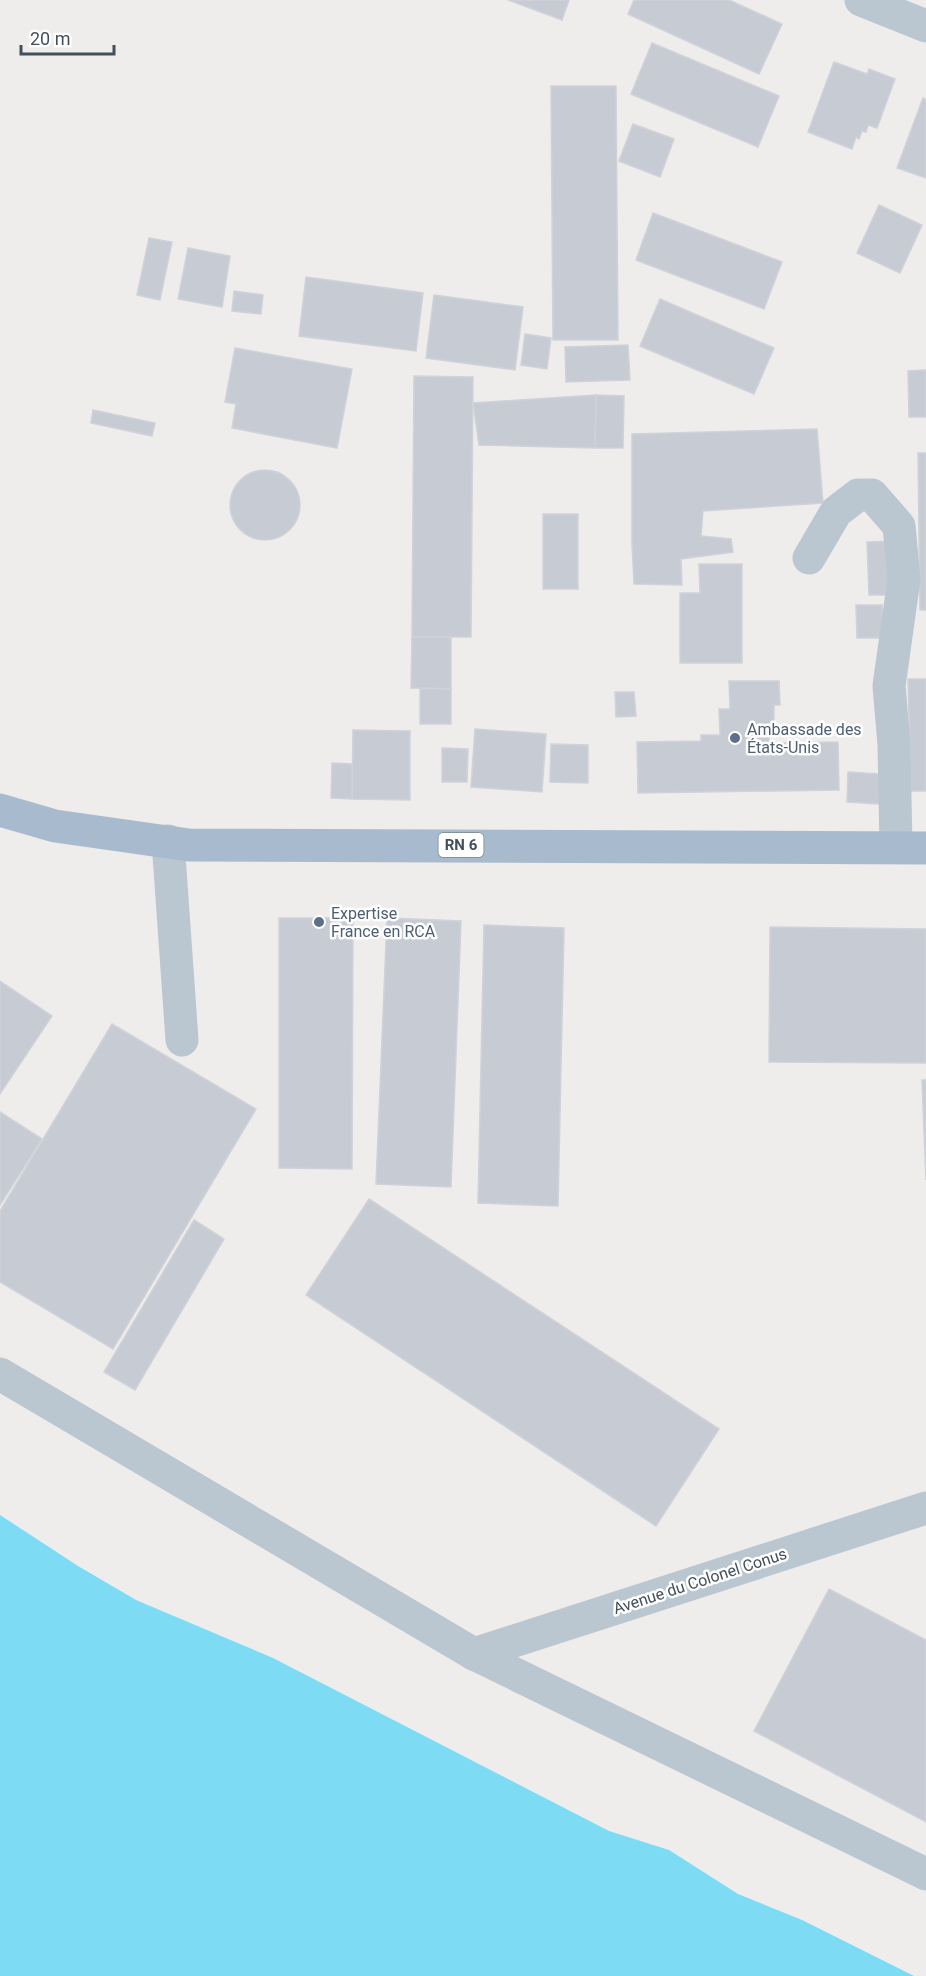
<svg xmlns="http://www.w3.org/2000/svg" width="926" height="1976" viewBox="0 0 926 1976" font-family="Roboto,sans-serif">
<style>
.water{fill:#7ddbf3}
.building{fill:#c7cbd3;stroke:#cfd2d9;stroke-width:1.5}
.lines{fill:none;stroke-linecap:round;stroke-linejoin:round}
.minor{stroke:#bbc7d0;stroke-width:33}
.major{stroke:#a8bbce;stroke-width:33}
.service-dot{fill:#5c6f8a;stroke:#fff;stroke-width:2}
.labels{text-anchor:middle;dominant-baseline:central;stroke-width:5;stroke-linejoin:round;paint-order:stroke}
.shield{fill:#fff;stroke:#7b848c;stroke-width:1.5}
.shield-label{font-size:15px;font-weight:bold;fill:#434f5b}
.service-label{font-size:16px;fill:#4e5e75;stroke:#fff;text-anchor:start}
.street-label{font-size:16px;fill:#434f5b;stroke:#fff}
</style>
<rect width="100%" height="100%" fill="#efecec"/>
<polygon class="water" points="0,1515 78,1566 136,1600 273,1658 609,1831 669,1850 738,1894 802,1920 914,1976 0,1976"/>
<g class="building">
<polygon points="508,0 569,0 562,20"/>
<polygon points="634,0 729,0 782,24 759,74 628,14"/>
<polygon points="652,43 779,96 758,147 631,94"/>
<polygon points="834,62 867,74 869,69 895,79 877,128 868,125 866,132 862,131 859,139 856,137 852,149 808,132"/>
<polygon points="551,86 616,86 618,340 553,340"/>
<polygon points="923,98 926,100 926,178 897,168"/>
<polygon points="633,124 674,139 660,177 619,161"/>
<polygon points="879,205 922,225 900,273 857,253"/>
<polygon points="653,213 782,262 764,309 636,260"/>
<polygon points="149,238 172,242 160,300 137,295"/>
<polygon points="188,248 230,256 222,307 178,299"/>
<polygon points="306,277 423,293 416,351 299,336"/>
<polygon points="234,291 263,295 261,314 232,311"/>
<polygon points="434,295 523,307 515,370 426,358"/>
<polygon points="660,299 774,348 754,394 640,346"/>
<polygon points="525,334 551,338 547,369 521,365"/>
<polygon points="628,345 630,380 566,382 565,347"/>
<polygon points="235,348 352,369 337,448 232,428 236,404 225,402"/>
<polygon points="926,370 926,417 909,417 908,371"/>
<polygon points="414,376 473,377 471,637 412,637"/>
<polygon points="596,395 624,396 623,448 595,448"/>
<polygon points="596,395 595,448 479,445 473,403"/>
<polygon points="93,410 155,423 152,436 91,423"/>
<polygon points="817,429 823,503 703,511 701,536 731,539 733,552 681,559 682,585 634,584 632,544 632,434"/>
<polygon points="918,453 926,453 926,610 920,610"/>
<circle cx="265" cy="505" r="35"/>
<rect x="543" y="514" width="35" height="75"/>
<polygon points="896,541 897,595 869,595 867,542"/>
<polygon points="699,564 742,564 742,663 680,663 680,593 700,593"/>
<polygon points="856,605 882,605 883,638 857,638"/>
<polygon points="412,637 451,637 451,689 411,688"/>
<polygon points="908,679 926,679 926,791 911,791"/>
<polygon points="729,681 779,681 780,705 774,705 774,733 769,733 769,743 838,742 839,790 638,793 637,742 701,741 701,735 720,735 719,709 730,709"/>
<polygon points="420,688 451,689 451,724 420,724"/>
<polygon points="615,692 634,692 636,716 616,717"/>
<polygon points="475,729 546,734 542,792 471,787"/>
<polygon points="353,730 410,731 410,800 352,799"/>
<polygon points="551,744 588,745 588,783 550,782"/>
<polygon points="442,748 468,749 467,782 442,782"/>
<polygon points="332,763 352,764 352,799 331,798"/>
<polygon points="848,772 880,774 879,804 847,802"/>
<polygon points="279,918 353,918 352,1169 279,1168"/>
<polygon points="387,918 461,921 451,1187 376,1184"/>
<polygon points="484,925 564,928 558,1206 478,1203"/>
<polygon points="770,927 926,929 926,1063 769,1062"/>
<polygon points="0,981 52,1016 0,1094"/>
<polygon points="112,1024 256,1109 113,1349 0,1282 0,1211"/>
<polygon points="922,1080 926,1080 926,1180"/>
<polygon points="0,1112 42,1139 0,1205"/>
<polygon points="369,1199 719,1429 656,1526 306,1295"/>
<polygon points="194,1220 224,1239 135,1390 104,1372"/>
<polygon points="829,1589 926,1640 926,1822 754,1731"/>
</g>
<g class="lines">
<g class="minor">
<polyline points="861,0 926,26"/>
<polyline points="809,558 836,512 858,495 872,495 899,526 904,579 889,686 894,744 896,847"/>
<polyline points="168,841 182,1040"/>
<polyline points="0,1374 474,1654 926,1874"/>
<polyline points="474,1654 926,1508"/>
</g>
<polyline class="major" points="0,810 55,826 189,845 926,848"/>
</g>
<g class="service-dot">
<circle cx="735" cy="738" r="6"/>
<circle cx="319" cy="922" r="6"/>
</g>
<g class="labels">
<rect class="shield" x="438.5" y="833" width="45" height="24" rx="4.5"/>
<g class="shield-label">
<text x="461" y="845">RN 6</text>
</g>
<g class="service-label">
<text x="747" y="729">Ambassade des<tspan x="747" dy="18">États-Unis</tspan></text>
<text x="331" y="913">Expertise<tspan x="331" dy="18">France en RCA</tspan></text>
</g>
<g class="street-label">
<text transform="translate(700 1581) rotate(-18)">Avenue du Colonel Conus</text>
</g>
</g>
<path d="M21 45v9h93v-9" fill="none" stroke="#434f5b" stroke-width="3"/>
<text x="30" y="45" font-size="18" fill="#434f5b" stroke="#ffffff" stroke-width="4.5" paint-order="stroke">20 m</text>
</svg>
